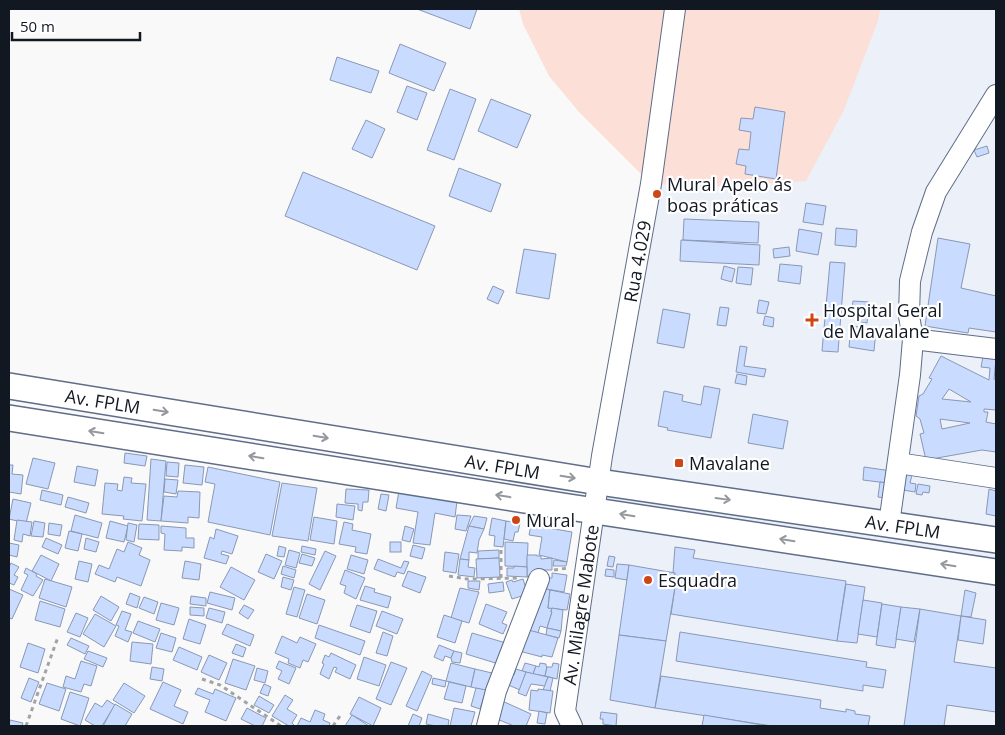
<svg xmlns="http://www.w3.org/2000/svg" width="1005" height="735" viewBox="0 0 1005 735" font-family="'Open Sans',sans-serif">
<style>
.built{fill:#ecf0f8}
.green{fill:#fcdfd6}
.building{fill:#c9dbff;stroke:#8998b5;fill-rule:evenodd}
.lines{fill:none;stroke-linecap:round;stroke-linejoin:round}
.minor-casing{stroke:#5f6d88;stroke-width:22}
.major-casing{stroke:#5f6d88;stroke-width:28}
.path{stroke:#a1a3a7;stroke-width:3;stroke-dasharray:4 4;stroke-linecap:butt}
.minor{stroke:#fff;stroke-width:20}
.major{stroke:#fff;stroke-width:25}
.oneway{stroke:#94979c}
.poi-dot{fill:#ce4618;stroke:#fff;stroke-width:2}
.labels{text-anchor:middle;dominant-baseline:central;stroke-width:4.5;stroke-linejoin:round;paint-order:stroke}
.poi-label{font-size:18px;fill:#121822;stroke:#fff;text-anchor:start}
.street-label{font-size:18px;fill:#121822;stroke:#fff}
</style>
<rect width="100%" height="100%" fill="#f9f9f9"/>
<polygon class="built" points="683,9 996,9 996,726 572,726 586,567"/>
<polygon class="green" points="519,9 880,9 878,21 844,110 806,181 720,186 651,184 579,112 549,76 523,24"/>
<g class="building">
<polygon points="417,9 477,9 470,29"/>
<polygon points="400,44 446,63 434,91 389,73"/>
<polygon points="337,57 379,71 371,93 330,80"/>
<polygon points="407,86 427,93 417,120 397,112"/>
<polygon points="450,89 476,99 454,160 427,150"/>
<polygon points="491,99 531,115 517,148 478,131"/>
<polygon points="755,107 785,112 776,179 745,174 746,166 736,164 739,149 749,150 751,132 739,130 741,118 753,119"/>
<polygon points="366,120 385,129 372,158 352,149"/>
<polygon points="987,146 989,153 977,157 974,150"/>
<polygon points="459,168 501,184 491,212 449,196"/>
<polygon points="303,172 435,226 417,270 285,216"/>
<polygon points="806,203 826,206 823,225 803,222"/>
<polygon points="684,219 759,222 758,243 683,240"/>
<polygon points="836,228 857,230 856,247 835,245"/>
<polygon points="799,229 822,233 818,255 796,251"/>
<polygon points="938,238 970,244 961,288 996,296 996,332 969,328 968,333 925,326"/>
<polygon points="681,240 760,245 759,265 680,261"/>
<polygon points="789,247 790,256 774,258 773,249"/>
<polygon points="524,249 556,254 549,299 516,293"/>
<polygon points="830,262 845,263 838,352 822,351"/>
<polygon points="780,264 802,266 800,284 778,281"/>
<polygon points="724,266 735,269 732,282 721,279"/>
<polygon points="738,267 753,268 751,285 736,283"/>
<polygon points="493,286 504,291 498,304 487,299"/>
<polygon points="759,300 769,302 766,314 757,313"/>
<polygon points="853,301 869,302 867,323 860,322 860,317 851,317"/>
<polygon points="720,307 729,308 726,326 717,325"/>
<polygon points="663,309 690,314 684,348 657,343"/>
<polygon points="765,316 774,318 773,327 763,325"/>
<polygon points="851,326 876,329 874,351 849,347"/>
<polygon points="740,346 747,347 744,366 766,369 764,377 736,372"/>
<path d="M941,356L989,380L990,368L981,367L983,357L996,359L994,379L996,380V410L984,409V412H988L986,422L996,424V452L982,450L926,460L920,434L924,433L920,419L916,416L919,396L923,394L932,379L929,378ZM949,389L971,402L942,399ZM940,419L970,423L942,429Z"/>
<polygon points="737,374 747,376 746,385 735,383"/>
<polygon points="704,386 720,389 711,438 667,430 668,428 658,426 664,391 683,395 682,401 701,405"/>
<polygon points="753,414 788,421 783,449 748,443"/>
<polygon points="125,453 147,456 145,466 124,463"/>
<polygon points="33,458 55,463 48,489 26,484"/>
<polygon points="151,459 166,461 161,521 147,520"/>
<polygon points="167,462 179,463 178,477 166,476"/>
<polygon points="9,465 13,465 12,474 23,475 21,494 9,492"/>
<polygon points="185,465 204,467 202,485 183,483"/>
<polygon points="77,466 98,470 95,486 74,482"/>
<polygon points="208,467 280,482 270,535 208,522 215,484 205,482"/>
<polygon points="864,467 905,473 903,485 863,480"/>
<polygon points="905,474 912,475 910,483 916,484 915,492 903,490"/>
<polygon points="124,477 132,478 131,483 146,484 142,521 123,519 124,516 102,514 105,483 118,484 117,490 122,491"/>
<polygon points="165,479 178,480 176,494 164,492"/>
<polygon points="880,482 888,483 886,498 878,497"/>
<polygon points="282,483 317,488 308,541 272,536"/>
<polygon points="918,484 930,486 929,493 923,492 922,495 916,494"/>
<polygon points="346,489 369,490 368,502 363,502 362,511 358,510 358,504 345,503"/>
<polygon points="989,489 996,491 996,516 986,514"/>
<polygon points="42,490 63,495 61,505 40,500"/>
<polygon points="178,491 200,492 199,518 188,517 188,523 161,521 164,496 177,497"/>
<polygon points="399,491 457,501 455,517 435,513 430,545 413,543 418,512 396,508"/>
<polygon points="381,494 389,495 386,511 378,509"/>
<polygon points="68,497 89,503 86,513 65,507"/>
<polygon points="13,499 31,503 26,523 9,519"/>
<polygon points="337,504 355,506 353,520 336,517"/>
<polygon points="75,515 102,523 98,538 71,531"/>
<polygon points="457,515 471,516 466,531 455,529"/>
<polygon points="474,516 487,518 484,529 469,526"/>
<polygon points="314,517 337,521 334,544 310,540"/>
<polygon points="492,518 506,521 503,547 494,546 495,536 489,535"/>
<polygon points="17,520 32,522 30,536 23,534 22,542 14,540"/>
<polygon points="34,521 45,523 43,537 31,536"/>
<polygon points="110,521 128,526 124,542 106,538"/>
<polygon points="506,521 520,523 518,532 515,532 513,541 504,539"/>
<polygon points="344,522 353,524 352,530 371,534 367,554 355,552 356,547 339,544"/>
<polygon points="49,523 62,525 60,536 48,534"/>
<polygon points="128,523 137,525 134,542 126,540"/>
<polygon points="139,524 159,525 159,540 138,539"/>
<polygon points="531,525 572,532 567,562 539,555 542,537 529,535"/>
<polygon points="161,526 186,528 186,538 194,538 194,548 182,547 182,551 164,550 165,534 161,533"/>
<polygon points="405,526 414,529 410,542 402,540"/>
<polygon points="469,526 484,529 479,540 477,553 469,552 469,560 460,559"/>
<polygon points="216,529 238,536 232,554 222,551 221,554 229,556 226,564 204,558 210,537 214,539"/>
<polygon points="69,531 82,534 78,551 65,548"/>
<polygon points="46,538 62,545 58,554 42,547"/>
<polygon points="86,538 99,542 96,552 84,549"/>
<polygon points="128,542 142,548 139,555 150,560 141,586 117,577 115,582 95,574 99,565 109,569 117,549 124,552"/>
<rect x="390" y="542" width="11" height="10"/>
<polygon points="505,542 528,543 527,567 505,566"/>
<polygon points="9,543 19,545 17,557 9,555"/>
<polygon points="413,545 425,548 422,559 410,556"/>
<polygon points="279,546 286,548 284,557 277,556"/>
<polygon points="302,546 316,549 315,555 301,552"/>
<polygon points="675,547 695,550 693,558 846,581 837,641 671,614 675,587 673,586 675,573 673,573"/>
<polygon points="289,550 300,553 296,568 285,565"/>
<polygon points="499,550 499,558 478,559 478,551"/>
<polygon points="325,551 336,556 320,590 309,584"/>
<polygon points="445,552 459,554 456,573 443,571"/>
<polygon points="266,554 282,561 274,579 258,572"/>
<polygon points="302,554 315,558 312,566 299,563"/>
<polygon points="41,555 59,564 51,581 32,571"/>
<polygon points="351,555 368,560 364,574 347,569"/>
<polygon points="527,555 537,555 537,556 541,556 541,559 552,558 552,570 541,570 542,576 527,577"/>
<polygon points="609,556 615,557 613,567 607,566"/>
<polygon points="499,558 500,577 477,578 476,559"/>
<polygon points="378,559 401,568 404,561 409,562 404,574 397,572 395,577 374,569"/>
<polygon points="460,559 469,560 468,567 475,568 474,577 458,575"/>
<polygon points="554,560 567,562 566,566 553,566"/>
<polygon points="79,561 92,564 88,582 75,579"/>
<polygon points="185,561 201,564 199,580 182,578"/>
<polygon points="11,563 19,567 14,575 18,577 14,585 9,583 9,567"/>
<polygon points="617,564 629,565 627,580 615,578"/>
<polygon points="629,565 675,573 673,586 675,587 666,641 619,635"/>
<polygon points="283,566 296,570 294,578 281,574"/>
<polygon points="514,566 527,567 527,577 507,576 507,568 514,568"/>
<polygon points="231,567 255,580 244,600 220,587"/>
<polygon points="26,568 37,574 36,576 43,580 33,596 21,590 28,575 24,573"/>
<polygon points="606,569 614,570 614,577 605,576"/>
<polygon points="345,570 365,578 356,599 344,593 346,586 340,584"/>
<polygon points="408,571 426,577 420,593 402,586"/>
<polygon points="552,573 567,575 564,592 546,589 548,578 552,578"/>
<polygon points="283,577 294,580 291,590 281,587"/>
<polygon points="45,579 72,587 66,607 39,598"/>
<polygon points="523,579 528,594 512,599 506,582 512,580 513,582"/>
<polygon points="468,581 480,581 479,590 468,588"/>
<polygon points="503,582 504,591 489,593 488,584"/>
<polygon points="846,584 865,587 857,643 837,641"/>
<polygon points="365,586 375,589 374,592 391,597 388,608 360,600"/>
<polygon points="537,586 550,590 548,608 552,608 551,612 552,612 547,628 540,626 538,633 522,629"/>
<polygon points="294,587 305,590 297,617 286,614"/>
<polygon points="460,588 479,592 469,623 451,618"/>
<polygon points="9,589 23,595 12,619 9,618"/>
<polygon points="550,590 570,594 567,610 548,608"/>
<polygon points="965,590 976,593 971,617 961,616"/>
<polygon points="210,592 235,598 232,610 207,603"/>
<polygon points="130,593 140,597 137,608 126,604"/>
<polygon points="307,594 325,600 317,624 299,618"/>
<polygon points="101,596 119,607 111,621 93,610"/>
<polygon points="191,596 206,598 206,606 190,604"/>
<polygon points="144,597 158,602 154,614 139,608"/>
<polygon points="863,600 882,603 877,637 858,634"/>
<polygon points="40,601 65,609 60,627 35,620"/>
<polygon points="161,603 179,608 174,625 156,620"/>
<polygon points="486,604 507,612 502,623 507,625 503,634 479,624"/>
<polygon points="882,604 901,607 895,648 876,645"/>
<polygon points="244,605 254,610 248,619 239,613"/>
<polygon points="357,605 377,611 370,633 350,626"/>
<polygon points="190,607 204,608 204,616 190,615"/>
<polygon points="901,607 920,609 914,642 896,639"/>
<polygon points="209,608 225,612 222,623 206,618"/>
<polygon points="552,608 563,610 561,631 547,628 552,612 551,612"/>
<polygon points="920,609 961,616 954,662 996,668 996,712 947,705 944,726 904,726"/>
<polygon points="122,611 131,614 125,630 132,632 128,642 115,636 119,626 116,625"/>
<polygon points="382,611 403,619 397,634 376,626"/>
<polygon points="76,613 88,618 80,637 67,632"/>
<polygon points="95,614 116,626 104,647 83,634"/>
<polygon points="444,615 462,621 455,643 437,637"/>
<polygon points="961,616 986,620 983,644 958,640"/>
<polygon points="189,619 206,625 200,644 183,639"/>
<polygon points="138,621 160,629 155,642 133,633"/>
<polygon points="227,624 254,635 250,646 222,634"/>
<polygon points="319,625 365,641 360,655 315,638"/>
<polygon points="547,628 561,631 559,638 546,635"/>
<polygon points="525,629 558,638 552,657 542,655 542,657 519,651"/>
<polygon points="383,632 393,636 387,656 376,653"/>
<polygon points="680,632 867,662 866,667 886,670 883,688 863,685 863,691 676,661"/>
<polygon points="161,633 176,638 172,652 156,648"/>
<polygon points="472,633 506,643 502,665 466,654"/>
<polygon points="619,635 666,641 655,708 610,700"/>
<polygon points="282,636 297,643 300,637 316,644 308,662 303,660 300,668 288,663 289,659 275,653"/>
<polygon points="71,638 89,646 85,654 67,645"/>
<polygon points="132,642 153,644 151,664 130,661"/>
<polygon points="28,643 45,649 38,673 20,667"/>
<polygon points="236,644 246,648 243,657 232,653"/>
<polygon points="439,645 454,651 451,658 445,656 443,661 434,657"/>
<polygon points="179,647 202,657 197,670 173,660"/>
<polygon points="88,651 107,658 103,667 84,659"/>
<polygon points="454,651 462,653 460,663 452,662 451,658"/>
<polygon points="331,653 356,665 350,679 335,672 337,668 334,667 329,679 320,674 324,664 322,663 325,655 329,657"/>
<polygon points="209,655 227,663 219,680 201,672"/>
<polygon points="364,657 386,665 379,686 357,679"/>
<polygon points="233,659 255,666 246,690 225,683"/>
<polygon points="81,661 97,666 91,686 84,684 81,692 63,687 66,676 75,679"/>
<polygon points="279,661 296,668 289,684 278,679 282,671 276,668"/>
<polygon points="391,662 407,668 391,705 376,699"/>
<polygon points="451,663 475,669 471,687 446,681"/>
<polygon points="525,663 536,666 533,674 522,671"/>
<polygon points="540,663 546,664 546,666 547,667 545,676 533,674 536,666 539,667"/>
<polygon points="553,663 559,664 557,679 545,676 547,667 552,667"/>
<polygon points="152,667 164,669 162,681 150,679"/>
<polygon points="257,668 268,671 265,683 254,680"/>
<polygon points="475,669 492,673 488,691 471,687"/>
<polygon points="516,669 526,672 520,690 506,684 510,674 514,675"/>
<polygon points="422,671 432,676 417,711 406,706"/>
<polygon points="526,672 548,677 545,686 531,684 526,696 518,693"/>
<polygon points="661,676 821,700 820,708 846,712 846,709 855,711 855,714 870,716 868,726 772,726 655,708"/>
<polygon points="548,677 553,678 550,691 543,690"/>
<polygon points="29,678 39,682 31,702 21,698"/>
<polygon points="433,678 446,681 445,687 432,684"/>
<polygon points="163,682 181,690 174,706 188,712 183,724 150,709"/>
<polygon points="449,682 466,686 462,703 444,699"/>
<polygon points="47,683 66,689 59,711 39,704"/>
<polygon points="124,683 145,696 134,713 113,700"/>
<polygon points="264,684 271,687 268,696 260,693"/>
<polygon points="198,688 213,694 215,689 236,698 226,721 205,712 210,700 195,694"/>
<polygon points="476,688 486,690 480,709 471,706"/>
<polygon points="538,689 553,691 550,713 529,710 531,690 538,691"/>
<polygon points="70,692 89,698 80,726 61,719"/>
<polygon points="285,695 293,700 287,709 297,715 292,723 295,726 289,726 272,716"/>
<polygon points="259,696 274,705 269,713 254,705"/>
<polygon points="359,697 381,708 373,726 350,714"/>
<polygon points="107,700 115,705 102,726 95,726 85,720 95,703 102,707"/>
<polygon points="500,700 531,714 526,726 514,726 492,717"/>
<polygon points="115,704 132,714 125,726 103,726"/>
<polygon points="247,708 266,718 262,726 255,726 241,719"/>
<polygon points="454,708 475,712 471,726 450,726"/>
<polygon points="315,710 325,714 323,720 330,723 329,726 297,726 301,718 310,722"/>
<polygon points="539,711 547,713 545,724 537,723"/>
<polygon points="601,712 617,714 616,726 603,724 603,719 600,719"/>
<polygon points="413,714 422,718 419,726 408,726"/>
<polygon points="428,714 449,720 448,726 436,726 426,724"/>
<polygon points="352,715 369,726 345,726"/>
<polygon points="704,715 768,726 702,726"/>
<polygon points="10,720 23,723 22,726 9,726"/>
</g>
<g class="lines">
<defs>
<g id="minor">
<polyline points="913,339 996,349"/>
<polyline points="898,463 996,478"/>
<polyline points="889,524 910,375 913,339 909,316 910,281 922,232 936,192 996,95"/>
<polyline points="487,726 496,691 539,579"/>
<path id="s1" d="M572,726L565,711L602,456L651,184L675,9"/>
</g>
<g id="major">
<path id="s2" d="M9,386L599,482L996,540"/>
<polyline points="9,418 569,507 996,572"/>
</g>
</defs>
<use href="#minor" class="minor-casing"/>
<use href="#major" class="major-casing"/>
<g class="path">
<polyline points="501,550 501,579"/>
<polyline points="554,570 568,568"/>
<polyline points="449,576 467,579 520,578"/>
<polyline points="202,679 220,685 281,726"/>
<polyline points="26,726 58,637"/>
<polyline points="333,726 342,713"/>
</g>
<use href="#minor" class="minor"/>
<use href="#major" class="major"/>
</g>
<defs><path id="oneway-shaft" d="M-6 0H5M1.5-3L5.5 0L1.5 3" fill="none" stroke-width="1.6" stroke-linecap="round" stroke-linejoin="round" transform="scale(1.25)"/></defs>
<g class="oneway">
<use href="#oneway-shaft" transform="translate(161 411) rotate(9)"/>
<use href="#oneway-shaft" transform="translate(96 432) rotate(-171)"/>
<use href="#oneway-shaft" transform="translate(321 437) rotate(9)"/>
<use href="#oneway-shaft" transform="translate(256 457) rotate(-171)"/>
<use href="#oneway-shaft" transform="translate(568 477) rotate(9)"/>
<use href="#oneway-shaft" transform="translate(503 496) rotate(-171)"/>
<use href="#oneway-shaft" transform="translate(723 499) rotate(8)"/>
<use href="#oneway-shaft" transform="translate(627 515) rotate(-171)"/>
<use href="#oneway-shaft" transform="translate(787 540) rotate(-171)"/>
<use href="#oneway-shaft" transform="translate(948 565) rotate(-171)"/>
</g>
<g class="poi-dot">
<circle cx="657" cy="194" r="5"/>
<path d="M809.5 312.5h5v5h5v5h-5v5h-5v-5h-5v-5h5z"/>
<rect x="674" y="458" width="10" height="10" rx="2.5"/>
<circle cx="516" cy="520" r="5"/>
<circle cx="648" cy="580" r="5"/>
</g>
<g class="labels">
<g class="poi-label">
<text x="667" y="184">Mural Apelo ás<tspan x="667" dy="21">boas práticas</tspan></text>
<text x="823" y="310">Hospital Geral<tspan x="823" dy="21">de Mavalane</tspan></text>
<text x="689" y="463">Mavalane</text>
<text x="526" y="520">Mural</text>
<text x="658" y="580">Esquadra</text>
</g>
<g class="street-label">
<text stroke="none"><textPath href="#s1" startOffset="472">Rua 4.029</textPath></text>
<text stroke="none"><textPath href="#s2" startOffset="95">Av. FPLM</textPath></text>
<text stroke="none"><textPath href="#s2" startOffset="500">Av. FPLM</textPath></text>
<text stroke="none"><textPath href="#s2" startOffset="905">Av. FPLM</textPath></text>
<text stroke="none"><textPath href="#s1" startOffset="124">Av. Milagre Mabote</textPath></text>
</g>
</g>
<rect width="1005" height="735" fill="none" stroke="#121822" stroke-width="20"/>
<path d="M12 32v8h128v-8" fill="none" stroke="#121822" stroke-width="2.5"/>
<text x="20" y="32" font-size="15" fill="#121822" stroke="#ffffff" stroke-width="4" paint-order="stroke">50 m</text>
</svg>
